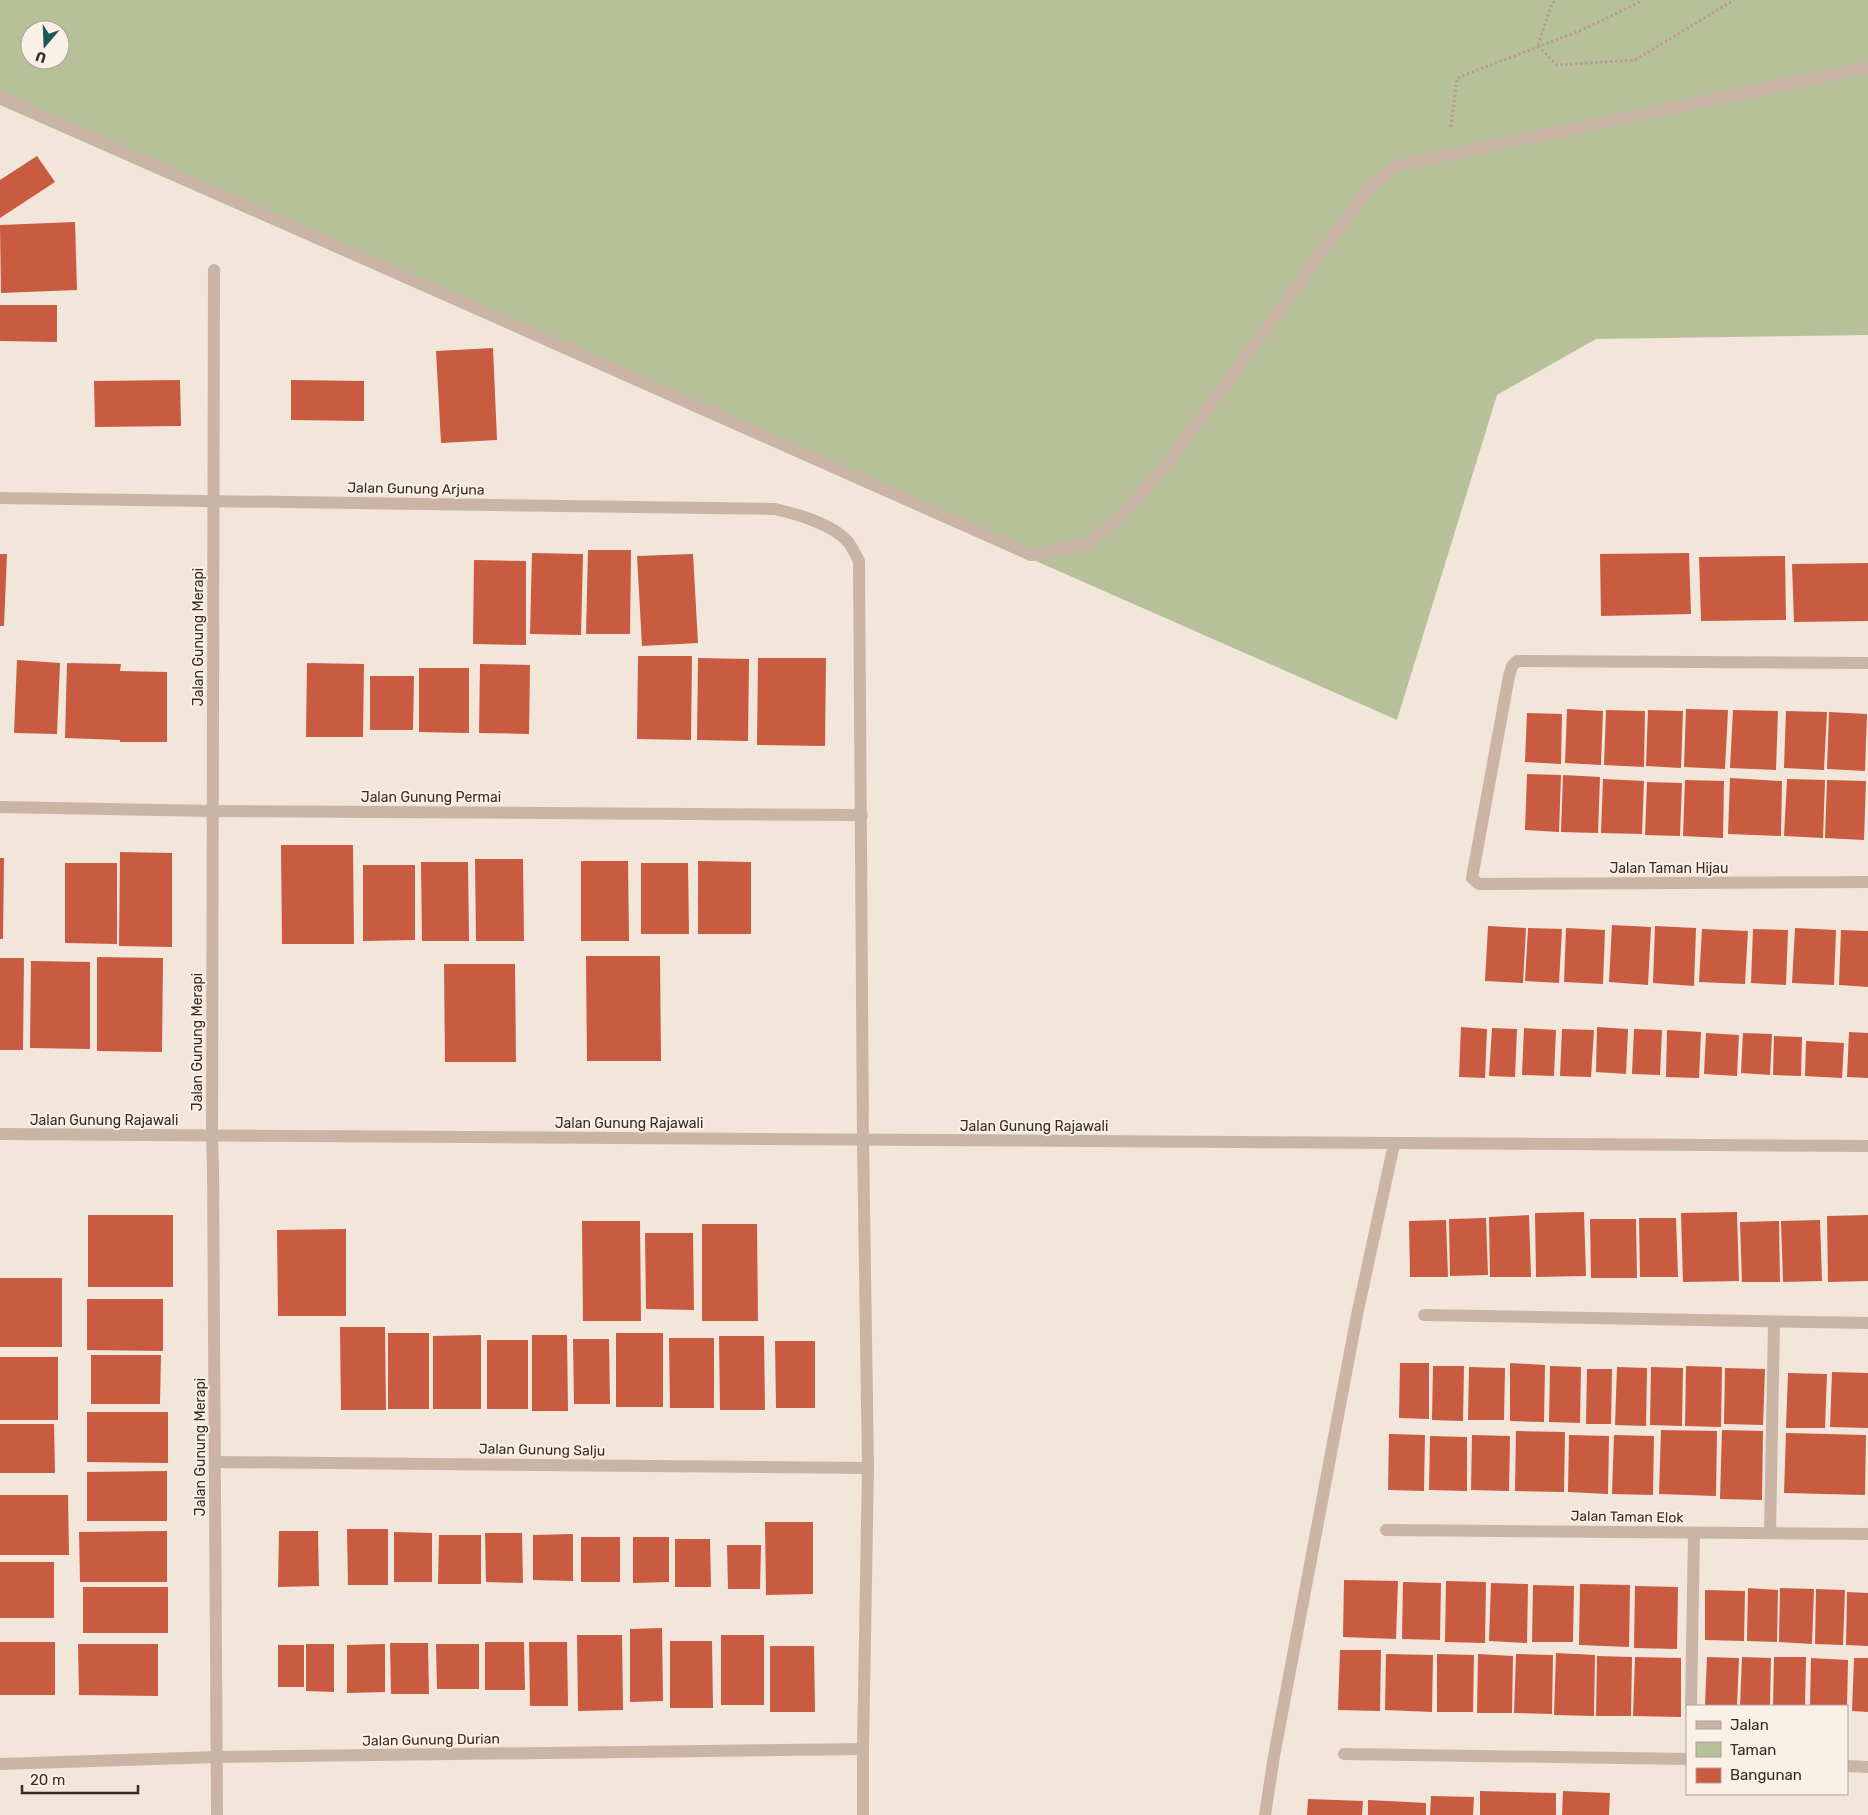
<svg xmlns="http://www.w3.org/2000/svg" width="1868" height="1815" viewBox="0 0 1868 1815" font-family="Rubik,sans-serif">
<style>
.green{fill:#b6c199;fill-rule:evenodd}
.building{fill:#c95b41}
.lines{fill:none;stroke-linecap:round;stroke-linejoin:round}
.path{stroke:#b69e90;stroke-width:3;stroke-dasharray:2.5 2.5;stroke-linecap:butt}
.street{stroke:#cab4a5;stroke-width:12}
.labels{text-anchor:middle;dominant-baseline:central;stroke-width:4;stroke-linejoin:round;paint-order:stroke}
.street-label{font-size:14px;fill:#362b27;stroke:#faf0e6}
</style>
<rect width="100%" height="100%" fill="#f2e5da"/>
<path class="green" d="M0,0H1868V335L1596,339L1497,395L1397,720L0,105ZM30,30H60V60H30Z"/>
<g class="building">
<polygon points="37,156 55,182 0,218 0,180"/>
<polygon points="75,222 77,290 1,293 0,225"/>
<polygon points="0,305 57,305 57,342 0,341"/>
<polygon points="493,348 497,440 441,443 436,351"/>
<polygon points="180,380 181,426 95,427 94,381"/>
<polygon points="291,380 364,381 364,421 291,420"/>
<polygon points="588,550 631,550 630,634 586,634"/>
<polygon points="532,553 583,554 581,635 530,634"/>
<polygon points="1689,553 1691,614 1601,616 1600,554"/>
<polygon points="0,554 7,554 4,626 0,626"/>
<polygon points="693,554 698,643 642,646 637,556"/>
<polygon points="1785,556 1786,620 1701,621 1699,557"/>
<polygon points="474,560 526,561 526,645 473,644"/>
<polygon points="1868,563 1868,621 1794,622 1792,564"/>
<polygon points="638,656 692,656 691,740 637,739"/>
<polygon points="698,658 749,659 748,741 697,740"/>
<polygon points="758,658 826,658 825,746 757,745"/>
<polygon points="17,660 60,663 57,734 14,733"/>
<polygon points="67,663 121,664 120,671 167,672 167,742 120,742 120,740 65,738"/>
<polygon points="307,663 364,664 363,737 306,737"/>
<polygon points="480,664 530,665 529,734 479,733"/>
<polygon points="419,668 469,668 469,733 419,732"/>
<polygon points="370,676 414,676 413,730 370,730"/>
<polygon points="1567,709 1603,711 1601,765 1565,763"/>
<polygon points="1686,709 1728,710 1725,769 1684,767"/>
<polygon points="1606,710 1645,711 1644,767 1604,765"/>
<polygon points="1648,710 1683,711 1681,768 1646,766"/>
<polygon points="1733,710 1778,711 1776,770 1730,768"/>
<polygon points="1786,711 1827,712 1824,770 1784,768"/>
<polygon points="1829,712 1867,714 1865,771 1827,769"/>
<polygon points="1527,713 1562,714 1561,764 1525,762"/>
<polygon points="1527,774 1561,775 1559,832 1525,830"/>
<polygon points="1563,775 1600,777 1598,833 1561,832"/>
<polygon points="1730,778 1782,781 1781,836 1728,834"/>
<polygon points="1603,779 1644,781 1642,834 1601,833"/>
<polygon points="1787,779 1825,780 1823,838 1784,836"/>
<polygon points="1685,780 1724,781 1723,838 1683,836"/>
<polygon points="1827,780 1866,781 1864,840 1825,838"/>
<polygon points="1647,782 1682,783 1680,836 1645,835"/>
<polygon points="281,845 353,845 354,944 282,944"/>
<polygon points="120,852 172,853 172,947 119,946"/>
<polygon points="0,858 4,858 3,939 0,939"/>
<polygon points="475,859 523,859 524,941 476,941"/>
<polygon points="581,861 628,861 629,941 581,941"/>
<polygon points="698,861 751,862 751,934 698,934"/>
<polygon points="421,862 468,862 469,941 422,941"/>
<polygon points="65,863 117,863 117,944 65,943"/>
<polygon points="641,863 688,863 689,934 641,934"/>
<polygon points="363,865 415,865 415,940 363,941"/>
<polygon points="1612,925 1651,927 1648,985 1609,982"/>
<polygon points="1488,926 1526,928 1523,983 1485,981"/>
<polygon points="1655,926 1696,928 1694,986 1653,983"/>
<polygon points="1528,928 1562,929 1559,983 1525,981"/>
<polygon points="1566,928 1605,930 1603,984 1564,982"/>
<polygon points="1795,928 1836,930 1834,985 1792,983"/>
<polygon points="1702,929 1748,931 1745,984 1699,982"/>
<polygon points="1753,929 1788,930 1786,985 1751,983"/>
<polygon points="1841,930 1868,931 1868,987 1839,985"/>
<polygon points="586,956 660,956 661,1061 587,1061"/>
<polygon points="97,957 163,958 162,1052 97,1051"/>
<polygon points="0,958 24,958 23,1050 0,1050"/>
<polygon points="31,961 90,962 90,1049 30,1048"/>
<polygon points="444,964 515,964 516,1062 445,1062"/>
<polygon points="1461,1027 1487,1029 1485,1078 1459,1077"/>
<polygon points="1597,1027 1628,1029 1626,1074 1596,1072"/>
<polygon points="1492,1028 1517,1029 1515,1077 1489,1076"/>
<polygon points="1524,1028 1556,1030 1554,1076 1522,1075"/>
<polygon points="1562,1029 1594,1030 1591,1077 1560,1076"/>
<polygon points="1634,1029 1662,1030 1660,1075 1632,1074"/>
<polygon points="1667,1030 1701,1032 1699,1078 1666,1077"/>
<polygon points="1849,1032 1868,1033 1868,1078 1847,1077"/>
<polygon points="1706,1033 1739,1035 1737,1076 1704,1074"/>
<polygon points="1743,1033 1772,1034 1770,1075 1741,1073"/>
<polygon points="1774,1036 1802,1037 1801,1076 1773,1075"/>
<polygon points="1806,1041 1844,1043 1842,1078 1805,1076"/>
<polygon points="1584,1212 1586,1276 1536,1277 1535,1213"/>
<polygon points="1737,1212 1739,1281 1683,1282 1681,1213"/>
<rect x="88" y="1215" width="85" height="72"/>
<polygon points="1529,1215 1531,1277 1490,1277 1489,1217"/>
<polygon points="1868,1215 1868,1281 1828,1282 1827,1216"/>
<polygon points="1486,1218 1488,1275 1450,1276 1449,1219"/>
<polygon points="1639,1218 1676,1218 1678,1277 1640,1277"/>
<polygon points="1590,1219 1636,1219 1637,1278 1591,1278"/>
<polygon points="1446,1220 1448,1277 1410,1277 1409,1221"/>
<polygon points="1820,1220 1822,1281 1783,1282 1781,1221"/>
<polygon points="582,1221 640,1221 641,1321 583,1321"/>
<polygon points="1779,1221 1780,1282 1742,1282 1740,1222"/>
<polygon points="702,1224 757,1224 758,1321 702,1321"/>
<polygon points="346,1229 346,1316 278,1316 277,1230"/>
<polygon points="645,1233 693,1233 694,1310 646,1309"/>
<rect x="0" y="1278" width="62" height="69"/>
<polygon points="87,1299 163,1299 163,1351 87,1350"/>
<polygon points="340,1327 385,1327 386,1410 341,1410"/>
<rect x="388" y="1333" width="41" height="76"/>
<rect x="616" y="1333" width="47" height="74"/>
<polygon points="481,1335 481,1409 433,1409 433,1336"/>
<polygon points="532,1335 567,1335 568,1411 532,1411"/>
<polygon points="719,1336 764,1336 765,1410 720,1410"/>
<polygon points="669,1338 714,1338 714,1408 670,1408"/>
<polygon points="573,1339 609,1339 610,1404 574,1404"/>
<rect x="487" y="1340" width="41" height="69"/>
<polygon points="775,1341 815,1341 815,1408 776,1408"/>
<polygon points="91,1355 161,1355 160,1404 91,1404"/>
<rect x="0" y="1357" width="58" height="63"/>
<polygon points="1400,1363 1429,1363 1429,1419 1399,1418"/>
<polygon points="1510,1363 1545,1365 1544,1422 1510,1421"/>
<polygon points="1433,1366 1464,1366 1463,1421 1432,1420"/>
<polygon points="1550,1366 1581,1367 1580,1423 1549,1422"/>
<polygon points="1686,1366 1722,1367 1721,1427 1685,1426"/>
<polygon points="1469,1367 1505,1368 1504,1420 1468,1420"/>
<polygon points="1617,1367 1647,1368 1646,1426 1615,1425"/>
<polygon points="1651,1367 1683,1368 1682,1426 1650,1425"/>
<polygon points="1725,1368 1765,1369 1763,1425 1724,1424"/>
<polygon points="1587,1369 1612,1369 1611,1424 1586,1424"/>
<polygon points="1832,1372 1868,1373 1868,1428 1830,1427"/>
<polygon points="1788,1373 1827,1374 1825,1428 1786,1428"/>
<polygon points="87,1412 168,1412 168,1463 87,1462"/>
<polygon points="0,1424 54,1424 55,1473 0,1473"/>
<polygon points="1661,1430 1717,1431 1716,1496 1659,1494"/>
<polygon points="1722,1430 1763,1431 1762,1500 1720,1499"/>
<polygon points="1516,1431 1565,1432 1564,1492 1515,1491"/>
<polygon points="1786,1433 1866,1435 1865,1495 1784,1493"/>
<polygon points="1389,1434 1425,1435 1424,1491 1388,1490"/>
<polygon points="1472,1435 1510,1436 1509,1491 1471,1490"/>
<polygon points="1569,1435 1609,1436 1608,1494 1568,1492"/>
<polygon points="1614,1435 1654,1436 1653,1495 1612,1494"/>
<polygon points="1430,1436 1467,1437 1467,1491 1429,1490"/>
<polygon points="167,1471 167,1521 87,1521 87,1472"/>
<polygon points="0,1495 68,1495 69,1555 0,1555"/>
<polygon points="765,1522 813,1522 813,1594 766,1595"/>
<polygon points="347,1529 388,1529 388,1585 348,1585"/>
<polygon points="167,1531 167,1582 80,1582 79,1532"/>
<polygon points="279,1531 318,1531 319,1586 278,1587"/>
<polygon points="394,1532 432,1533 432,1582 394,1582"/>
<polygon points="485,1533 522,1533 523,1583 486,1582"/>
<polygon points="573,1534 573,1581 533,1580 533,1535"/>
<polygon points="439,1535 481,1535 481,1584 438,1584"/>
<rect x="581" y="1537" width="39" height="45"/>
<polygon points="633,1537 669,1537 669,1582 633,1583"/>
<polygon points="675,1539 710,1539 711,1587 675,1587"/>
<polygon points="727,1545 761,1545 760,1589 728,1589"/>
<rect x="0" y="1562" width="54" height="56"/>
<polygon points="1344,1580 1398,1581 1396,1639 1343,1637"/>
<polygon points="1446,1581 1486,1582 1485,1643 1445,1642"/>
<polygon points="1403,1582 1441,1583 1440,1640 1402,1639"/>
<polygon points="1491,1583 1528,1584 1527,1643 1489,1641"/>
<polygon points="1580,1584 1630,1585 1629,1647 1579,1645"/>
<polygon points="1533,1585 1574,1586 1573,1642 1532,1642"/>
<polygon points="1635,1586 1678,1587 1677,1649 1634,1648"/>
<rect x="83" y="1587" width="85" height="46"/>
<polygon points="1748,1588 1778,1590 1777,1642 1747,1641"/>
<polygon points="1780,1588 1814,1589 1812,1644 1779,1642"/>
<polygon points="1816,1589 1845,1590 1843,1645 1815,1644"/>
<polygon points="1705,1590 1745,1591 1744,1641 1705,1640"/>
<polygon points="1847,1592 1868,1593 1868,1646 1846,1645"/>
<polygon points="662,1628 663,1701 630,1702 630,1629"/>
<polygon points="577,1635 622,1635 623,1710 578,1711"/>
<rect x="721" y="1635" width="43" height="70"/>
<polygon points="670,1641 712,1641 713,1708 670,1708"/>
<rect x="0" y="1642" width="55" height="53"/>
<polygon points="485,1642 524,1642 525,1690 485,1690"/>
<polygon points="529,1642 567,1642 568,1706 530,1706"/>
<polygon points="390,1643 428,1643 429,1694 391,1694"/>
<polygon points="78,1644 158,1644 158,1696 79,1695"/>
<polygon points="306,1644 334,1644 334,1692 306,1691"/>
<polygon points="385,1644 385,1692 347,1693 347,1645"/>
<polygon points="436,1644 479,1644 479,1689 437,1689"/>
<rect x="278" y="1645" width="26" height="42"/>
<polygon points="770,1646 814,1646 815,1712 770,1712"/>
<polygon points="1340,1650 1381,1650 1380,1711 1338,1710"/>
<polygon points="1556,1653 1595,1655 1594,1716 1554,1715"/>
<polygon points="1386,1654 1433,1655 1432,1712 1385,1710"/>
<polygon points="1437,1654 1474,1655 1473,1712 1437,1712"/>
<polygon points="1478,1654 1513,1656 1512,1713 1477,1713"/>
<polygon points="1516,1654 1553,1655 1552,1714 1514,1713"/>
<polygon points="1597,1656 1632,1657 1631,1716 1596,1716"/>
<polygon points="1635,1657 1681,1658 1681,1717 1633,1716"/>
<polygon points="1707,1657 1739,1658 1737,1706 1705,1706"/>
<polygon points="1742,1657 1771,1658 1770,1706 1740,1706"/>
<polygon points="1774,1657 1806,1657 1805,1706 1773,1706"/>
<polygon points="1811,1658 1848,1660 1847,1706 1810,1706"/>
<polygon points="1854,1658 1868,1658 1868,1712 1852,1711"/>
<polygon points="1480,1791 1556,1793 1556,1815 1480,1815"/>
<polygon points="1563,1791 1610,1793 1609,1815 1562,1815"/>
<polygon points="1431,1796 1474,1797 1473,1815 1430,1815"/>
<polygon points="1308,1799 1363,1801 1362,1815 1307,1815"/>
<polygon points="1368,1800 1426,1803 1426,1815 1368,1815"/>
</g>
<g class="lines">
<g class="path">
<polyline points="1538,45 1552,3 1557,0"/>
<polyline points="1538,46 1557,65 1635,60 1734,0"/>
<polyline points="1451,127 1457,78 1582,30 1638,3 1641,0"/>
</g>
<g class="street">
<polyline points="0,97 1031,555 1088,544 1116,521 1163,470 1361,198 1374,184 1395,166 1868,67"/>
<polyline points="214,270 212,1135 213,1168 217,1815"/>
<path d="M0,498L775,509C797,514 835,525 849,543C853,549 856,555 859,561L863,1140L868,1468L863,1749V1815"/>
<polyline points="1868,663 1517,661 1512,666 1509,676 1472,878 1479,884 1868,882"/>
<polyline points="0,807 212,811 862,815"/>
<polyline points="0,1134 1868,1146"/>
<polyline points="1424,1315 1868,1323"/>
<polyline points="215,1462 868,1468"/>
<polyline points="1386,1530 1868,1534"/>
<polyline points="1770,1533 1774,1322"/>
<polyline points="1691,1706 1694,1533"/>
<polyline points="1344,1754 1687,1759"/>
<polyline points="0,1764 217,1757 863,1749"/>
<polyline points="1847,1766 1868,1767"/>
<polyline points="1265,1815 1274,1756 1357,1315 1394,1144"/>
</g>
</g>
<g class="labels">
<g class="street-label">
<text transform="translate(416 489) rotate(1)">Jalan Gunung Arjuna</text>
<text transform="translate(198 637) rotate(-90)">Jalan Gunung Merapi</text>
<text x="431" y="797">Jalan Gunung Permai</text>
<text x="1669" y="868">Jalan Taman Hijau</text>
<text transform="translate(197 1042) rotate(-90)">Jalan Gunung Merapi</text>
<text x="104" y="1120">Jalan Gunung Rajawali</text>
<text x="629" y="1123">Jalan Gunung Rajawali</text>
<text x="1034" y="1126">Jalan Gunung Rajawali</text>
<text transform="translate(200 1447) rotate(-90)">Jalan Gunung Merapi</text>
<text transform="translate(542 1450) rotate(1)">Jalan Gunung Salju</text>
<text transform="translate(1627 1517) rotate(1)">Jalan Taman Elok</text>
<text transform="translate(431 1740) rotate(-1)">Jalan Gunung Durian</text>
</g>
</g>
<rect x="1686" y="1705" width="162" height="90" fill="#faf0e6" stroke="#aca19a"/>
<rect x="1696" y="1721" width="25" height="8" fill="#cab4a5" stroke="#aca19a"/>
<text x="1730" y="1730" font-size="15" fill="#362b27">Jalan</text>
<rect x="1696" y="1742" width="25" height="15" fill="#b6c199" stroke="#aca19a"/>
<text x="1730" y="1755" font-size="15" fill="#362b27">Taman</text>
<rect x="1696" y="1768" width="25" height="15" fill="#c95b41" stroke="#aca19a"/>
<text x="1730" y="1780" font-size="15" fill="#362b27">Bangunan</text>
<g transform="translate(45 45) rotate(199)"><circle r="24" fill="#faf0e6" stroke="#aca19a"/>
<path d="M0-4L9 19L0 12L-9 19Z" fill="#1b5859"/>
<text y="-8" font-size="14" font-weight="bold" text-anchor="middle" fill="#362b27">U</text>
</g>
<path d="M22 1785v8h116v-8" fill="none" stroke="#362b27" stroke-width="2.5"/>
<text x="30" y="1785" font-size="15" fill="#362b27" stroke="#faf0e6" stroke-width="4" paint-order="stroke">20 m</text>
</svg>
